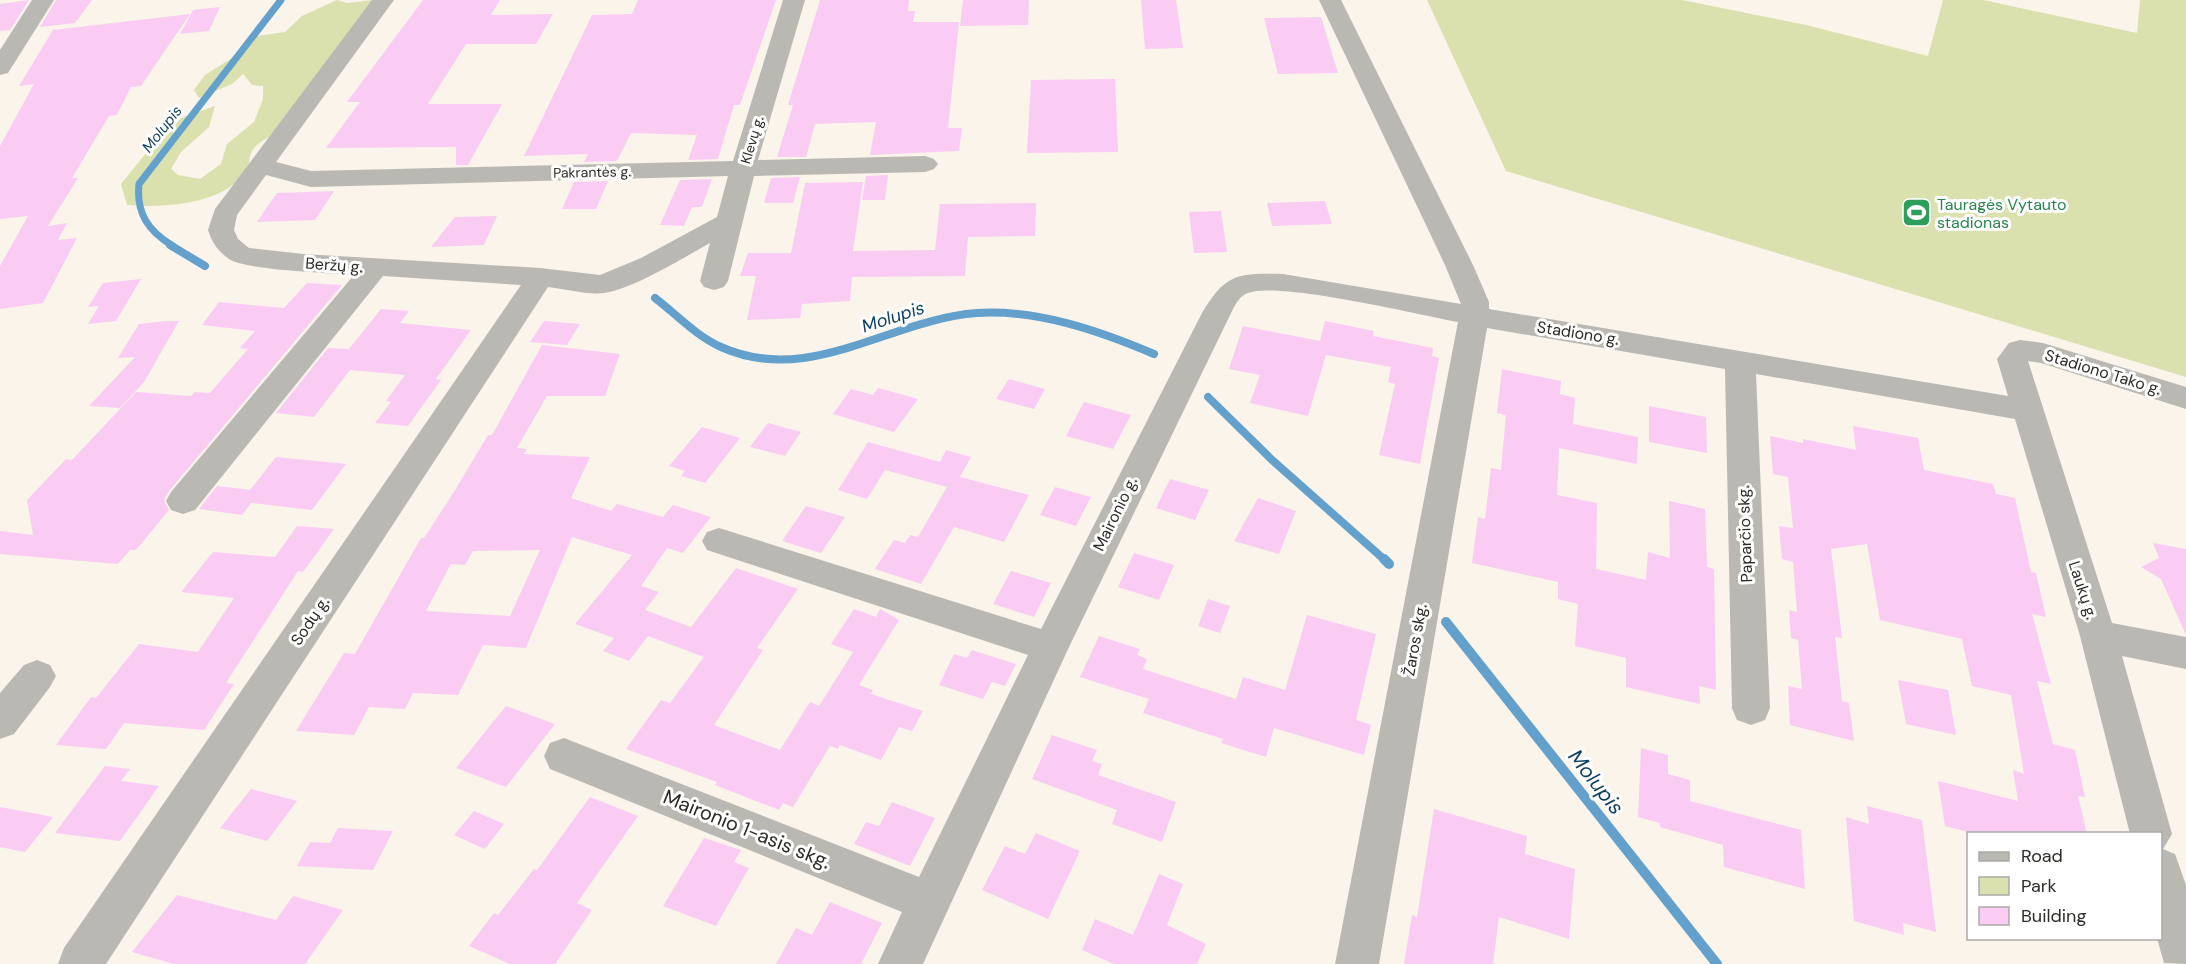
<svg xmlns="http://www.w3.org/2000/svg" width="2186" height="964" viewBox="0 0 2186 964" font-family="'DM Sans',sans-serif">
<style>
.green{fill:#dae0ae}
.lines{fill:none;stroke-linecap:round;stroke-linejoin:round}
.stream-far2{stroke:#63a1cc;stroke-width:7}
.stream-far1{stroke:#63a1cc;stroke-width:8}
.stream{stroke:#63a1cc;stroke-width:10}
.building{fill:#faccf4;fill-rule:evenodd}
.minor{fill:#bab8b3;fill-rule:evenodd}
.labels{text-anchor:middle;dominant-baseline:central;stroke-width:6;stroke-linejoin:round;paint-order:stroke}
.far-street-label{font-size:14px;fill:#2d2b27;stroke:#fff}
.far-water-label{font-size:15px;font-style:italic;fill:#0d3f5d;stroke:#fff}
.leisure-label{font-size:16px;fill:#27864d;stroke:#fff;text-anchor:start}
.street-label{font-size:16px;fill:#2d2b27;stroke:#fff}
.water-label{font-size:18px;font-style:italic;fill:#0d3f5d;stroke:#fff}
.near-street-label{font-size:20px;fill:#2d2b27;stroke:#fff}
.near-water-label{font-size:21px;font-style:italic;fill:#0d3f5d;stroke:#fff}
</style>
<rect width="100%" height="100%" fill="#faf4ea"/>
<g class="green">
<path d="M337,0L347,3L373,0L270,136C264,140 255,145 252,151C249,156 250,164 247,169C226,205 164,208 127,205L121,184L172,121L215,106L209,127L181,152L171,169L178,175L200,179L221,164L227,144L254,122L263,99V86L252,85L243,74L232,84L199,98L194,90L205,75L240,53L257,36L285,32L302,16Z"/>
<polygon points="1427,0 1682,0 1806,25 1928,56 1943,0 1983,0 2137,33 2140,0 2186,0 2186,377 1506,171"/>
</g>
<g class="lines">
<path class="stream-far2" d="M173,246C148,231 136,213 139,184L281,0"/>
<g class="stream-far1">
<polyline points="170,245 205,266"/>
<path d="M655,298C676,314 696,336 721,347C810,387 890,319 977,313C1037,309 1100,331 1154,354"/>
<polyline points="1208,397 1271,459 1386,561"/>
</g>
<g class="stream">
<polyline points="1384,559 1389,564"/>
<polyline points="1446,622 1717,964"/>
</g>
</g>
<g class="building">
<polygon points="29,0 10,30 0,31 0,4"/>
<polygon points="56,0 92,0 75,23 40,27"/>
<polygon points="423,0 500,0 491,15 553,14 536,44 466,44 428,104 502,104 468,165 456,165 456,147 326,148 360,102 347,102"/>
<polygon points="638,0 776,0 740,105 734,105 718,159 688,160 697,135 631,133 617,161 584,162 588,154 524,156 592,15 632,14"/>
<polygon points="820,0 909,0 908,11 915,11 913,22 959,22 948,128 962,128 959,151 870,155 876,122 815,124 806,157 777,157 793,105 788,105"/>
<polygon points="963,0 1029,0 1028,25 960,26"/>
<polygon points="1141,0 1176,0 1183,48 1145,49"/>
<polygon points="220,7 209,31 180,34 193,10"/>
<polygon points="190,14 141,86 131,87 117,115 109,116 72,178 78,178 48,226 67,223 58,240 77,238 43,303 0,309 0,266 28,216 0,219 0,146 34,84 19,86 53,30"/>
<polygon points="1321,17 1338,73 1278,74 1264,18"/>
<polygon points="1115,79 1118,152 1027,153 1031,80"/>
<polygon points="888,175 885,200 862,200 866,176"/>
<polygon points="800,177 793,203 764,203 771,178"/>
<polygon points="712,179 702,207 692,207 684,226 660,225 680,180"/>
<polygon points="608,181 596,209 562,209 574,182"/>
<polygon points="863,182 853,251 935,250 940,204 1036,203 1035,236 968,237 965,276 852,277 850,301 802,304 800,318 747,320 756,276 740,276 748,253 791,253 805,183"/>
<polygon points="334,191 315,220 257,222 277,193"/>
<polygon points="1325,201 1332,224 1272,226 1267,203"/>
<polygon points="1221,211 1227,252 1194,253 1189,212"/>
<polygon points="497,216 484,245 431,247 455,217"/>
<polygon points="141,279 116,321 88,324 99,306 88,307 103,283"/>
<polygon points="307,283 342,285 169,491 164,500 169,510 136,550 130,550 118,564 0,554 0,531 33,535 27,500 66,459 72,460 136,392 191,396 195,392 210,393 248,349 240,348 255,331 202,325 219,302 284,308"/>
<polygon points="381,309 409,311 400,323 471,330 436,379 441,380 408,426 375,423 391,402 386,401 405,375 350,370 314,417 276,413 328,348 349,349"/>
<polygon points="167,321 179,321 144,382 120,408 89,406 135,357 118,358 139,324"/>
<polygon points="544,321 580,324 567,345 530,342"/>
<polygon points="1325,321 1374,331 1373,336 1433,348 1432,356 1439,358 1420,464 1379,455 1395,384 1388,382 1391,367 1326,355 1308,416 1250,403 1260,375 1229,369 1243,326 1320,341"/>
<path d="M542,345L620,354L605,396H547L517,448L527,449L524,454L590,457L571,498L611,511L617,504L663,517L673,505L711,517L683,553L667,548L641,586L659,592L645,610L691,627L736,568L798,589L757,648L763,650L714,725L780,750L810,702L819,706L853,652L831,644L854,609L876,617L880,609L899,620L859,685L873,690L871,694L923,711L912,731L899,727L881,760L840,745L838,749L830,746L793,807L783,803L779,810L715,785L717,782L626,749L661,700L670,703L704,657L648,636L629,661L603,651L614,638L575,624L632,555L572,537L526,648L483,645L458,695L413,693L405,709L369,707L354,735L296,731L344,653L355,654L421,538H424L452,495L488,435H492ZM540,550L510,616L426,611L451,564L465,565L473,551Z"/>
<polygon points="1502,369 1561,381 1560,394 1575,398 1573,424 1638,437 1637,464 1559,448 1557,495 1597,503 1596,569 1646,580 1648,552 1670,558 1669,501 1705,509 1707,567 1714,569 1716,690 1699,686 1700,704 1626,687 1626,658 1575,646 1578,604 1558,599 1558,582 1472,563 1478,517 1485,519 1491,468 1501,470 1506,415 1497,413"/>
<polygon points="1009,379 1045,389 1034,409 996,399"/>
<polygon points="878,388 918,399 894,432 833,414 851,389 873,395"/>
<polygon points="1084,402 1131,415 1113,449 1066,436"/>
<polygon points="1649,406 1706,417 1707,453 1649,442"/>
<polygon points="768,423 801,432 785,456 750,447"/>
<polygon points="1853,426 1918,438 1924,470 1993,484 1996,494 2015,498 2031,572 2036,573 2046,617 2032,614 2051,684 2037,681 2053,744 2075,750 2085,797 2078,796 2087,834 1976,834 1945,826 1938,781 2018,801 2013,770 2024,774 2011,695 1972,686 1962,639 1880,620 1867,544 1831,549 1842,638 1835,637 1842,701 1849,703 1854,741 1790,725 1788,686 1802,689 1798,640 1791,638 1789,610 1797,612 1793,562 1782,559 1779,526 1793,528 1788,477 1773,474 1770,436 1803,443 1803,439 1856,450"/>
<polygon points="702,427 740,438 705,483 681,476 685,471 669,466"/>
<polygon points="868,442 940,462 946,450 971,457 960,477 1029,495 1004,542 954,527 921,584 875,569 894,540 905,543 910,535 918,537 947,487 885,470 867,499 838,490"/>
<polygon points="276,457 346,464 312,510 251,503 242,515 199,509 217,486 250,490"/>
<polygon points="1170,479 1209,490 1195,520 1156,508"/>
<polygon points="1055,487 1091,497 1076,526 1040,515"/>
<polygon points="1258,498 1296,511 1279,554 1234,541"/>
<polygon points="806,506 845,517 821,553 782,541"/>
<polygon points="297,526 334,529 303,572 298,571 226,683 234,684 204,730 124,723 106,749 56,745 91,697 96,698 139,644 198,652 234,598 181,592 213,552 275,557"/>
<polygon points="2153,543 2186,549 2186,635 2161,579 2141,567 2159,558"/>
<polygon points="1134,553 1174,565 1159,600 1118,587"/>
<polygon points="1011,571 1051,583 1034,617 993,604"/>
<polygon points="1208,599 1230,606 1220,633 1198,626"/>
<polygon points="1307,615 1376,634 1356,720 1371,725 1364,755 1274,728 1266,757 1221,743 1223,739 1143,713 1149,699 1080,677 1099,636 1140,649 1137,655 1147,659 1143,669 1236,699 1243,677 1285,690"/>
<polygon points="972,650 1016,664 1005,686 992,682 983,699 939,685 954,654 967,658"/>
<polygon points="1898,680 1948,690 1956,735 1906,724"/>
<polygon points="506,706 555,724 506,787 456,768"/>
<polygon points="1052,735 1097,750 1092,761 1102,764 1098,775 1176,802 1162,842 1112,824 1117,810 1032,779"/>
<polygon points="1641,748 1668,755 1668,774 1690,780 1690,801 1801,830 1805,889 1724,867 1723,845 1660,827 1660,823 1638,817"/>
<polygon points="105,766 130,769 121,781 159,786 120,841 55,833"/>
<polygon points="251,789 297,801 267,841 220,828"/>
<polygon points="590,797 638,816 577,903 592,910 555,964 510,964 469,946 494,913 498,915 534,869 537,870"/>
<polygon points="892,802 935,818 910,866 854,844 866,822 879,826"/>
<polygon points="1867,806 1922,820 1936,932 1903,923 1904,935 1854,921 1846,817 1869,824"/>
<polygon points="0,807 53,817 25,852 0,847"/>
<polygon points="1434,809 1527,836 1525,854 1575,869 1569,939 1499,917 1493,964 1404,964 1412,915 1417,917"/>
<polygon points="474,811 504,824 485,849 454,835"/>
<polygon points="338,828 393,831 373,870 297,866 310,842 330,843"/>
<polygon points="1036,833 1080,851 1048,919 982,890 1005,846 1025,854"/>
<polygon points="704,838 741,850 734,862 749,868 716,926 663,906"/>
<polygon points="1159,874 1183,884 1167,925 1206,944 1197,964 1114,964 1082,950 1095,919 1133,935"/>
<polygon points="177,895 276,920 293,896 343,910 305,964 174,964 132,952"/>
<polygon points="830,902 882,923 861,964 776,964 796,928 812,935"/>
</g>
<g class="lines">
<g class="minor">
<polygon points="32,0 54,0 8,73 0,75 0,50"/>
<path d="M372,0H394L276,162L311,171L733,161L783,0H805L758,160L925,156L934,159L938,164L934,169L925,172L754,176L728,281L724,287L714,290L704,287L700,281L710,243C685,257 631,290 604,293C587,295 565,289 548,287L106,964H58L64,948L521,285L383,276L195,510L183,514L171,510L166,501L171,492L354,275C331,273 245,270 229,259C218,251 212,243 208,230L215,209ZM266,175L311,187L728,176L717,217L641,258L600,275L540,268L303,254L249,248L238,239L234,230L237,215Z"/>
<path d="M1319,0H1341L1473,265L1489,302V309L2008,396L1997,359L2009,343L2020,340L2043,343L2186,387V409L2041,363L2028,361L2112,623L2186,637V669L2122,656L2172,834L2163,849L2175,854L2186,885V964L2164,963L2157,938H2160V834H2130L2080,636L2015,419L1756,374L1770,708L1765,720L1751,725L1737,720L1732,708L1725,369L1487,328L1379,964H1335L1458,322C1420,315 1279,281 1248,293C1241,295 1236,303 1233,309L1069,647L923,964H878L902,912L550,769L544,756L550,743L564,738L919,877L1028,655L707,550L702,541L707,532L719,528L1041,629L1202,313C1226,273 1238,273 1283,274L1461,304L1445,265Z"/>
<polygon points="37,660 50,665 56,676 50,687 14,734 0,739 0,693 24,665"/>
</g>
</g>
<defs>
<symbol id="stadium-square" viewBox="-11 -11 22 22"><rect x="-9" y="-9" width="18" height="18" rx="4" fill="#2e9e5b" stroke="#fff"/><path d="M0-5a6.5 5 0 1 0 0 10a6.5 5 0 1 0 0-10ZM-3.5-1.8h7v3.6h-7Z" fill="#fff"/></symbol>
</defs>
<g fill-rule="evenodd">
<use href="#stadium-square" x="1900" y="196" width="33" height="33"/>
</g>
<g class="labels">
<g class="far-street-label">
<text transform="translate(752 140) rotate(-73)">Klevų g.</text>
<text transform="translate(592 172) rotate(-1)">Pakrantės g.</text>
</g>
<g class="far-water-label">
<text transform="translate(162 129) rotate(-52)">Molupis</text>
</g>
<g class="leisure-label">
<text x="1937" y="204">Tauragės Vytauto<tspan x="1937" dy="18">stadionas</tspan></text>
</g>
<g class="street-label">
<text transform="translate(334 265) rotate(4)">Beržų g.</text>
<text transform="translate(1578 333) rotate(9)">Stadiono g.</text>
<text transform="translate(2103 372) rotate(17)">Stadiono Tako g.</text>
<text transform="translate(1115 514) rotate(-64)">Maironio g.</text>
<text transform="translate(1745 534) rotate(-92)">Paparčio skg.</text>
<text transform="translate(2083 590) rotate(72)">Laukų g.</text>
<text transform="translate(310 621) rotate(-56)">Sodų g.</text>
<text transform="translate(1415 640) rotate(-80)">Žaros skg.</text>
</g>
<g class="water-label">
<text transform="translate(893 317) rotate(-18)">Molupis</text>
</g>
<g class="near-street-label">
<text transform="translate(747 829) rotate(22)">Maironio 1-asis skg.</text>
</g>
<g class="near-water-label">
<text transform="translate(1596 782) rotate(52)">Molupis</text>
</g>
</g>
<rect x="1967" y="832" width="195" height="108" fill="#ffffff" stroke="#abaaa9" stroke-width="1.5"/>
<rect x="1979" y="852" width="30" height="9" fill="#bab8b3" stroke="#abaaa9" stroke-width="1.5"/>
<text x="2021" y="862" font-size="18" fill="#2d2b27">Road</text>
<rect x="1979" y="877" width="30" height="18" fill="#dae0ae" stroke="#abaaa9" stroke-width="1.5"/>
<text x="2021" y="892" font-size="18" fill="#2d2b27">Park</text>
<rect x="1979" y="907" width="30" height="18" fill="#faccf4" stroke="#abaaa9" stroke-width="1.5"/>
<text x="2021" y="922" font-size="18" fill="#2d2b27">Building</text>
</svg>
